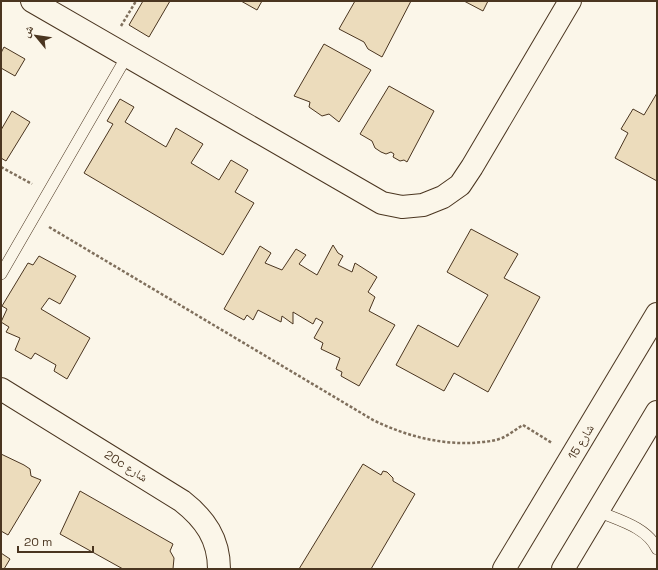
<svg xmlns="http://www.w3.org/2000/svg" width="658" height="570" viewBox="0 0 658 570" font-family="'Space Grotesk','Noto Naskh Arabic',sans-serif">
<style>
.building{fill:#ecdcbc;stroke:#4a3520}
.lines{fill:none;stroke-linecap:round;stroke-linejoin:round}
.lane-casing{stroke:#4a3520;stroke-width:12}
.street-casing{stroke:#4a3520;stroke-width:24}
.secondary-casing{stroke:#4a3520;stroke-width:24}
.path{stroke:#7f6f5c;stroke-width:2.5;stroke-dasharray:3 2;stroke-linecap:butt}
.lane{stroke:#fbf6e9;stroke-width:11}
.street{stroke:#fbf6e9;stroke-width:22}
.secondary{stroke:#fbf6e9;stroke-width:22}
.labels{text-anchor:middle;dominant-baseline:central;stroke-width:3;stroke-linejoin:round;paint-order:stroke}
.street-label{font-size:12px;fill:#4a3520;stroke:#fbf6e9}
</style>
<rect width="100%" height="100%" fill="#fbf6e9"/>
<g class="building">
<polygon points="143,1 170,1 149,37 129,25"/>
<polygon points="241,1 262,1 257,10"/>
<polygon points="355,1 411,1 382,57 368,49 364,42 339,29"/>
<polygon points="464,1 488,1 483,11"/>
<polygon points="324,44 371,70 339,122 329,114 322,116 309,107 310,102 294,96"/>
<polygon points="4,47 25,59 15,76 1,68 1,53"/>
<polygon points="389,86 434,111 407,162 404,160 400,161 393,157 394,154 391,152 386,154 381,152 375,148 372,141 360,134"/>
<polygon points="657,93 657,181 615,158 628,133 621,129 633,109 644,115"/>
<polygon points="120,99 134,107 125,122 166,147 176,128 203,144 191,163 219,180 231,160 248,170 235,192 254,203 223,255 84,173 113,124 107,121"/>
<polygon points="12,111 30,122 6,161 1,158 1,130"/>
<polygon points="471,229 518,254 504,278 540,297 488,392 454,373 444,391 396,365 418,325 458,347 488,295 447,272"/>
<polygon points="333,245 338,253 343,256 338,265 352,272 355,263 377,277 368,292 375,297 369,311 395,325 359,386 341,376 342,372 336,369 340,358 321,349 323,343 314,338 323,322 316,318 313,324 293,312 293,324 282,316 281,322 258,310 253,320 247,315 244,320 224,309 260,246 271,253 265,263 282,270 296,249 306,255 299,264 317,275"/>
<polygon points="39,256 76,276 60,304 49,298 41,309 90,338 67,379 54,371 56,365 35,353 31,359 15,350 20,338 6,332 9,327 1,322 7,309 2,306 28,263 33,265"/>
<polygon points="1,454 24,465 30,469 31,476 41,480 8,535 1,531"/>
<polygon points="363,464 381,475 383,471 387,472 393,478 393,481 415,494 371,569 299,569"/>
<polygon points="80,491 173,544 170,551 174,558 173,569 123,569 60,534"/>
<polygon points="1,553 10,559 4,569 1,569"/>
</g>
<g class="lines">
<defs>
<g id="lane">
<polyline points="1,274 127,56"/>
<path d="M597,511C618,520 647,527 657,549"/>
</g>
<g id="street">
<polyline points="32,1 382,203 402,207 423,205 443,197 460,185 472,167 570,1"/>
<path d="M1,389L182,501C205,519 219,539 219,569"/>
</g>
<g id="secondary">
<polyline points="504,569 657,314"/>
<polyline points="563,569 657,412"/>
</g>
</defs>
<use href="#lane" class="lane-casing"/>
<use href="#street" class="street-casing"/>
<use href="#secondary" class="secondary-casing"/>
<g class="path">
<polyline points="121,26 136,1"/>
<polyline points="1,167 32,184"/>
<path d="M49,227L373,420C404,435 436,444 471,443C481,442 492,442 502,438C509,435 516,429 523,425L552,443"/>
</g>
<use href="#lane" class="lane"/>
<use href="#street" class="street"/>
<use href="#secondary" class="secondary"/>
</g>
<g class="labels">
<g class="street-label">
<text transform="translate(581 442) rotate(-59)">شارع 15</text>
<text transform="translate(126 466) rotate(32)">20c شارع</text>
</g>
</g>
<rect width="658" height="570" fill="none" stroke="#4a3520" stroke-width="4"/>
<g transform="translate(36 36) rotate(299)" stroke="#fbf6e9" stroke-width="3" paint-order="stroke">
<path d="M0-3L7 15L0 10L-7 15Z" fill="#4a3520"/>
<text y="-6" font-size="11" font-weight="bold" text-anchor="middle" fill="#4a3520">ش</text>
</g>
<path d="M18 546v6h75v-6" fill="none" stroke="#4a3520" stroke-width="2"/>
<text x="24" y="546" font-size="12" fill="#4a3520" stroke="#fbf6e9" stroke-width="3" paint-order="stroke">20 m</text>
</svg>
